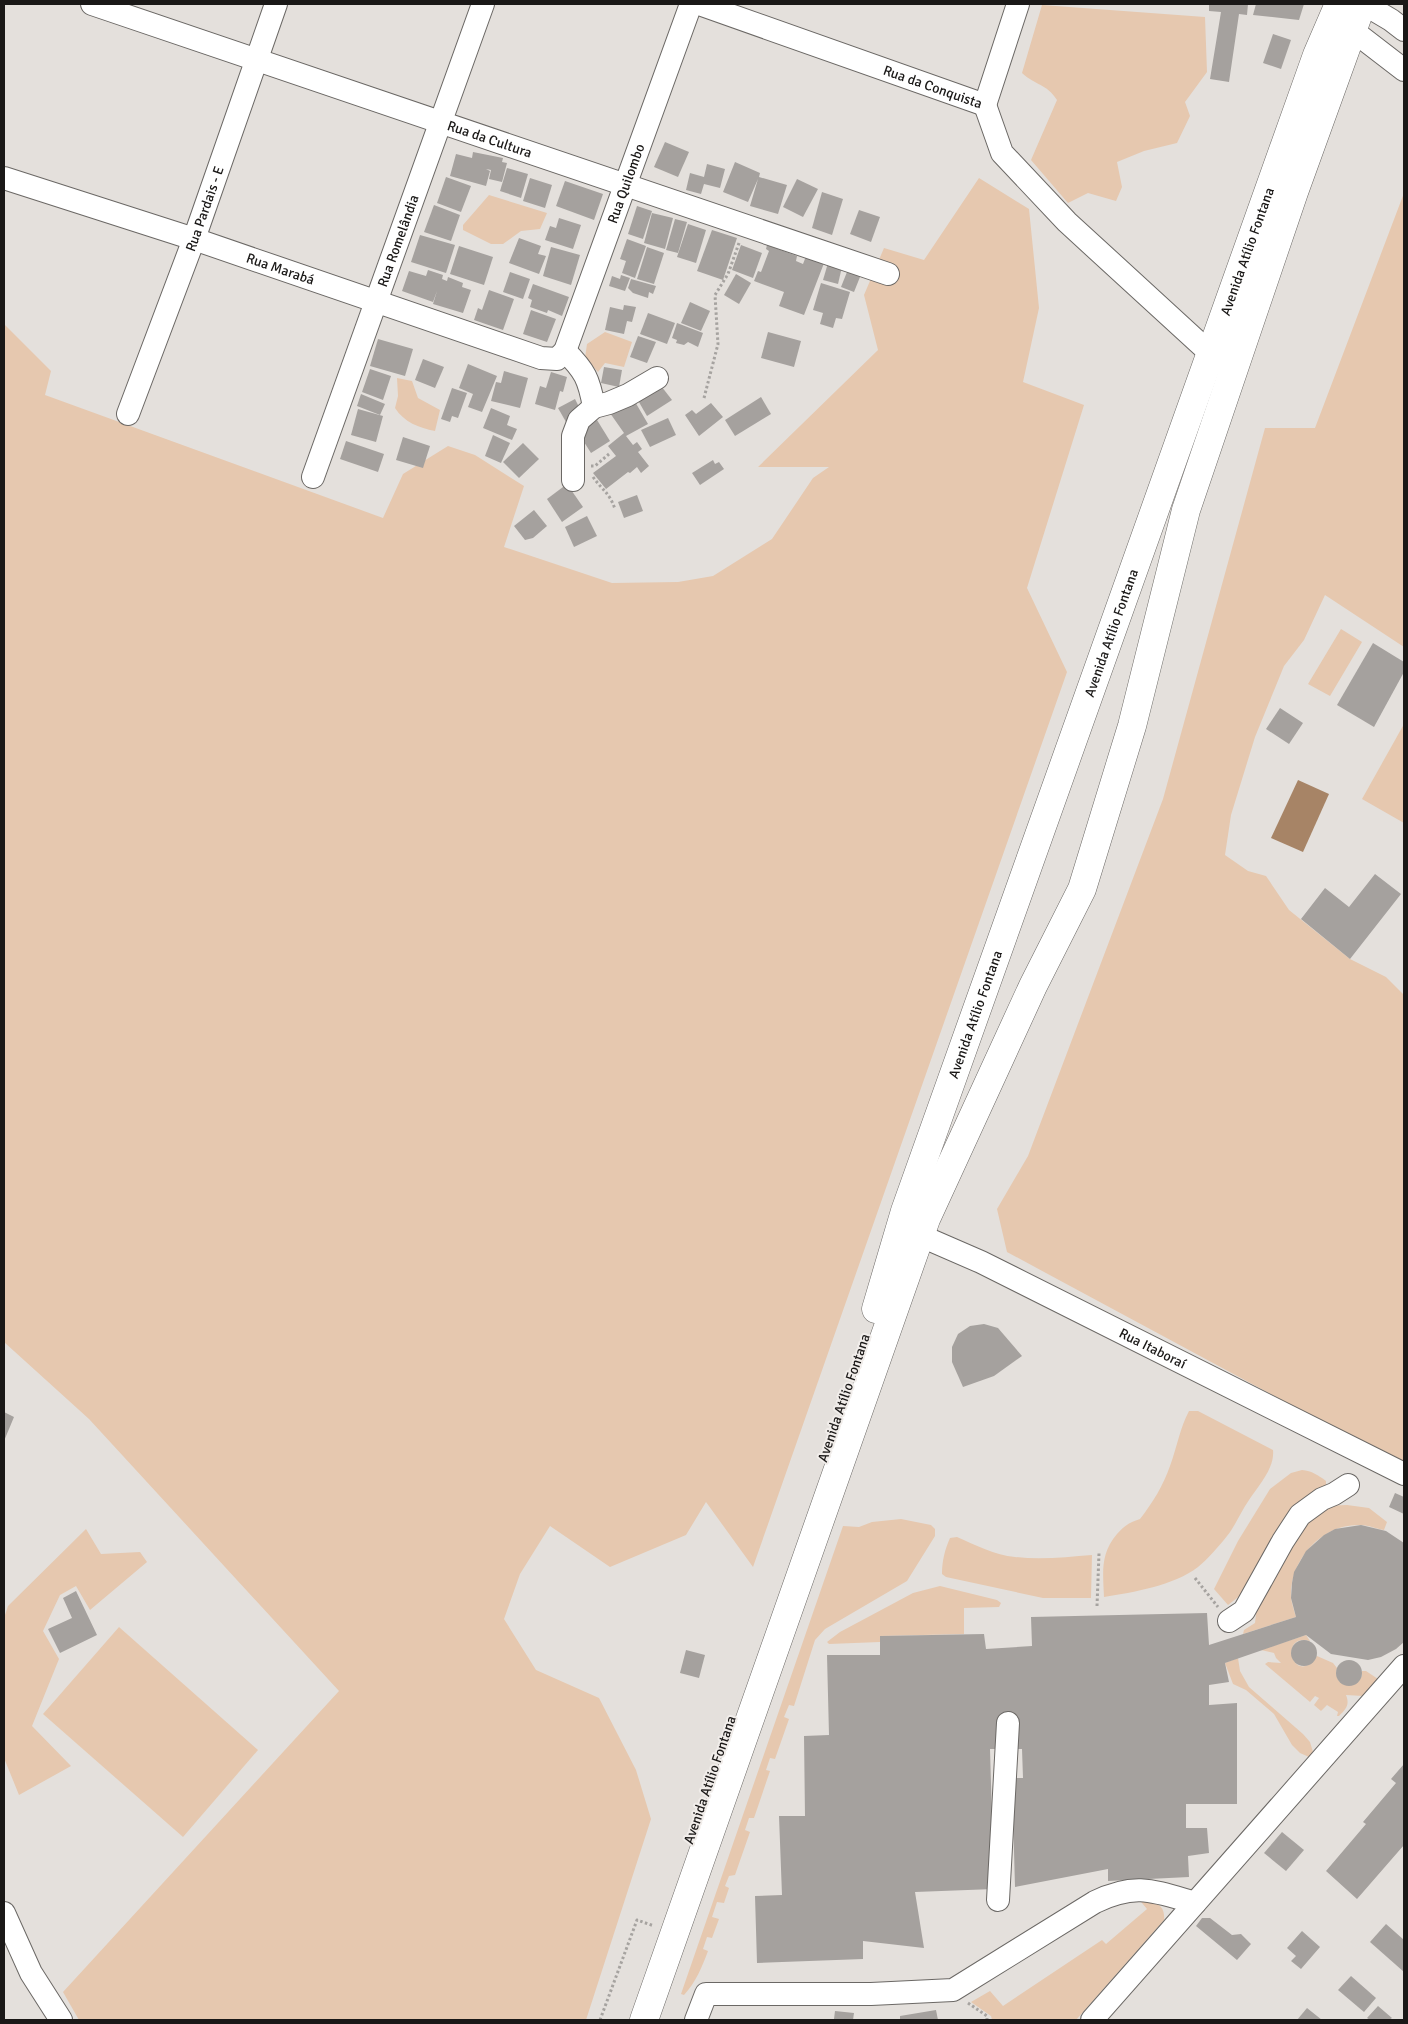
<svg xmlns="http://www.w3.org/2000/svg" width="1408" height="2024" viewBox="0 0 1408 2024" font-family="Signika,sans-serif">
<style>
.green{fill:#e6c8af}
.water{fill:#a78466}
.building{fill:#a5a19e}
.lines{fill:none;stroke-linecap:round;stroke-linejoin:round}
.minor-casing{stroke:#6b6865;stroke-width:24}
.major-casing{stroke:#6b6865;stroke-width:29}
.path{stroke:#a6a3a0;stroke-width:3;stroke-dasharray:2.5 2.5;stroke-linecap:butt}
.minor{stroke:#fff;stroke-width:22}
.major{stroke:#fff;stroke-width:28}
.labels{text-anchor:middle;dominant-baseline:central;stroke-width:4;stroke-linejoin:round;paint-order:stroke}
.street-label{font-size:14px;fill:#1a1817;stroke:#f1edea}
</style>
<rect width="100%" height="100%" fill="#e4e0dc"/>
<g class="green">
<path d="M1042,5L1205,17L1207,72L1185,102L1190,116L1177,143L1144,151L1117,162L1122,187L1116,201L1088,193L1068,203L1031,160L1057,100C1046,83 1036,86 1022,73Z"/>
<polygon points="979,178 1029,209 1039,308 1023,382 1084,405 1027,588 1067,672 753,1567 706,1502 686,1535 610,1567 550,1526 520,1574 504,1619 536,1670 599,1698 636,1770 651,1819 586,2020 79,2020 63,1992 339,1691 89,1419 4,1342 4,324 51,371 45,395 383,518 403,474 448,446 475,455 524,486 504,547 612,583 678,582 713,576 772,539 813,478 829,467 758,467 878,350 864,295 884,248 924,260"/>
<polygon points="1404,193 1404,647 1325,595 1304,640 1284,666 1255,737 1231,815 1225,855 1248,871 1266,876 1289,910 1350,959 1386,977 1404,995 1404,1466 1007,1252 997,1209 1028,1156 1163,799 1265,428 1315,428"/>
<polygon points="489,195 547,213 540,229 521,231 503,244 491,244 463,230 463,225"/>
<polygon points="605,332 632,342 624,367 605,363 598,372 585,358 587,344"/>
<path d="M397,378L412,381L418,398L440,410L435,431C419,428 404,422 395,408L398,396Z"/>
<polygon points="1341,629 1362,642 1330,696 1308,684"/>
<polygon points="1404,724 1404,823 1362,799"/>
<path d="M1189,1411H1198L1273,1450C1275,1468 1259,1485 1249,1500C1241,1511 1236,1525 1227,1536C1219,1546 1208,1559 1198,1567C1173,1586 1134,1592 1104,1597C1103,1572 1100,1554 1117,1534C1124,1526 1130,1522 1140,1519C1153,1502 1163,1486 1170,1466C1177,1447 1180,1428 1189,1411Z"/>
<path d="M1302,1470C1312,1471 1318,1475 1326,1481V1488L1246,1591L1228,1605L1214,1589L1238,1541L1270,1489L1291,1473Z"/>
<path d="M1347,1505L1369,1508L1387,1522L1384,1530C1377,1529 1368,1525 1361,1525C1322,1523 1289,1560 1291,1598C1292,1604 1294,1611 1296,1617L1243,1634L1244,1630L1255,1623L1258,1597L1289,1541L1324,1506Z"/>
<path d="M901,1519L931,1525L935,1529V1536L907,1581L825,1629L815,1640L794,1706L789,1705L784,1717L789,1719L775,1759L770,1758L766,1770L770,1771L754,1818H749L745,1830L750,1832L735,1875L729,1876L725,1886L729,1888L724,1903L717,1902L712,1917L719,1919L712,1938L707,1937L703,1949L708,1951C702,1967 696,1982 684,1995L681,1994L843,1526L859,1527L872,1522Z"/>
<polygon points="86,1529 101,1554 140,1552 147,1562 90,1610 76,1586 60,1595 43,1631 59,1659 32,1726 71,1766 19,1795 4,1758 4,1618 8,1606"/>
<path d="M957,1537C975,1545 995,1555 1015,1557C1041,1560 1067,1557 1092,1555L1091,1598H1043L946,1577L942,1574C942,1561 945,1549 950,1538Z"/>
<polygon points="940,1586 997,1600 1001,1603 999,1607 964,1608 964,1634 880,1636 880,1642 829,1644 827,1642 840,1632 913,1593"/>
<polygon points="119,1627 258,1750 183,1837 43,1714"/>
<path d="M1306,1635L1310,1641C1277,1632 1294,1689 1317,1656L1333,1663L1337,1668C1335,1676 1338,1682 1345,1685L1357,1683L1362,1676V1671H1366L1378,1679L1363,1696L1346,1695C1350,1705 1346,1709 1339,1716H1337L1338,1712L1327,1705L1321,1711L1314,1705L1319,1698L1315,1696L1310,1702L1265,1664L1268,1662L1281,1663L1276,1658L1274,1653L1261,1650Z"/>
<polygon points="1238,1658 1240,1671 1249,1687 1303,1734 1310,1742 1313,1752 1309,1757 1300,1753 1292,1745 1274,1714 1246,1690 1233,1684 1225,1663"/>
<path d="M1137,1897C1151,1901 1166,1902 1164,1920L1076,2020H992L991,2016L971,2002L990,1991L1003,2006L1102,1940L1106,1944L1147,1909Z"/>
</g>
<polygon class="water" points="1298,780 1329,794 1303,852 1271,838"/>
<g class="building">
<polygon points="1209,4 1248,4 1247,15 1239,14 1229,82 1210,79 1221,12 1209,11"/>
<polygon points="1256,4 1304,4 1299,20 1253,15"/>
<polygon points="1273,34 1291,40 1281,69 1263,63"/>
<polygon points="665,142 689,152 678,177 654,167"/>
<polygon points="473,152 503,158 502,162 507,163 502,182 489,179 491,170 486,169 490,171 486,186 450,176 456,154 472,158"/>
<polygon points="735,162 760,173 759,177 787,185 778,214 750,206 758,179 748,202 723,192"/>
<polygon points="707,164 725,169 720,188 704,184 701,194 686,190 690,173 704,177"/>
<polygon points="507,168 528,174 521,198 500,191"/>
<polygon points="446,177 471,186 461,212 437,203"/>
<polygon points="530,178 552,185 545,208 523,201"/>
<polygon points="797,179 818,189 803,217 783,207"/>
<polygon points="565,181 603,194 594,220 556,206"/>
<polygon points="822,192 843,199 832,235 812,228"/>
<polygon points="434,205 460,215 451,241 424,232"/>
<polygon points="637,206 652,211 643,239 628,234"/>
<polygon points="859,210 880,217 871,242 850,234"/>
<polygon points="652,213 673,218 665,249 644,243"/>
<polygon points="559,218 581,225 573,249 545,240 550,226 556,228"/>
<polygon points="675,219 687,222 678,253 666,250"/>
<polygon points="688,224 706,230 696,263 677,257"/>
<polygon points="712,230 737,238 723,280 697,271"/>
<polygon points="420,235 455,245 446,273 411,262"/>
<polygon points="519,238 541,246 538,254 546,256 539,274 509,263"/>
<polygon points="627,239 646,246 635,278 622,273 626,261 620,259"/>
<polygon points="741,245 762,253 753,278 732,270"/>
<polygon points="767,245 797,256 796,261 803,264 808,251 826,258 804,315 779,306 784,292 754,281 758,271 761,272 769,251 766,249"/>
<polygon points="459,246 493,257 484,285 450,274"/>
<polygon points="551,247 580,255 571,285 543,276"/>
<polygon points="647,247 664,253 654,284 637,279"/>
<polygon points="828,263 842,267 838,284 823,280"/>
<polygon points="849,267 862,272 854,292 841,287"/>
<polygon points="428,270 443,275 442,279 447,281 448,277 463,283 462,287 471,290 463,313 433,304 437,291 433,302 402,291 409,271 426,276"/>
<polygon points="510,272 530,279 523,299 503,292"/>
<polygon points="736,274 751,283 739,304 724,295"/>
<polygon points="621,275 630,278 625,291 609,286 612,276 620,279"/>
<polygon points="631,279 656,286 653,294 649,292 648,298 633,293 628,288"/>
<polygon points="821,283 850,292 842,319 836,318 833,328 820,324 823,313 813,310"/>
<polygon points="533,284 569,297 562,316 548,310 547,313 530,307 532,300 528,298"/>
<polygon points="489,290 514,299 503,330 474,320 478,308 482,310"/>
<polygon points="690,302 710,311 701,331 681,323"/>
<polygon points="624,305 636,307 632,322 627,321 624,334 605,330 610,307 623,310"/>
<polygon points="531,310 556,319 547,342 523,334"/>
<polygon points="648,313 675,323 667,344 640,334"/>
<polygon points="677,323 703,333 698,347 688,342 684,345 676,343 677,340 672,338"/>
<polygon points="768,332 801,341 794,367 761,358"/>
<polygon points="638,336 656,342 647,363 630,357"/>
<polygon points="378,339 413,349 405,376 370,366"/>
<polygon points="423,359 444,367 435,388 415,380"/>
<polygon points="468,364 497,376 482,412 468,407 473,394 459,388"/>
<polygon points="604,367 622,370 619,387 601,383"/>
<polygon points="370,369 391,376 383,400 362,392"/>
<polygon points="504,371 528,378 520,408 491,401 496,382 501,383"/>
<polygon points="551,372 567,377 563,392 560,391 555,410 535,404 540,386 546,388"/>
<polygon points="658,382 672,400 647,416 636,397"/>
<polygon points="452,388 467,393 458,418 452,416 450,422 441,419"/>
<polygon points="361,394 385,404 380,415 357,406"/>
<polygon points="761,397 771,414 735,436 725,420"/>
<polygon points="575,399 582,413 566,422 558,408"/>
<polygon points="634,400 648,424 626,436 633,445 637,442 642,449 638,452 649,466 641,473 637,467 630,473 628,472 606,489 593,473 616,456 608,446 624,433 610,413"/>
<polygon points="711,403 723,417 699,436 685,415 692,410 696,414"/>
<polygon points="491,408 510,416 507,425 517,429 512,440 483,428"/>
<polygon points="358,409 383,416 376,442 351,435"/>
<polygon points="668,418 676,435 650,447 641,430"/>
<polygon points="597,420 610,441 591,453 577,431"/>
<polygon points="493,435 510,443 501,463 485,456"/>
<polygon points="403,437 430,446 423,468 396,460"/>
<polygon points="346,441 384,454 378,472 340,459"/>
<polygon points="523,443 539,459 519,478 503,462"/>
<polygon points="713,460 715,464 719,462 724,469 700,485 692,473"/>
<polygon points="567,484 583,507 562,522 547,499"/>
<polygon points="637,495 643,511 624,518 618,502"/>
<polygon points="534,510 547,526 533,538 525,540 514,526"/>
<polygon points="587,516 597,536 574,547 565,527"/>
<polygon points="1373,643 1404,662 1404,672 1374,727 1337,705"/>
<polygon points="1280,708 1303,723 1289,744 1266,729"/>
<polygon points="1375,874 1401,894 1350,959 1301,919 1325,888 1349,907"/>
<polygon points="984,1324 998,1328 1022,1356 994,1376 963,1387 952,1362 952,1347 958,1334 970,1326"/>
<polygon points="4,1412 14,1417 4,1441"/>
<polygon points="1395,1493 1404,1497 1404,1514 1389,1507"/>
<polygon points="1361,1525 1386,1531 1404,1543 1404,1642 1396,1649 1381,1657 1368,1660 1331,1654 1306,1635 1225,1663 1229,1682 1209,1685 1209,1705 1237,1703 1237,1804 1186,1804 1186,1828 1207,1828 1209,1853 1188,1856 1189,1877 1108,1881 1108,1869 1015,1887 1012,1778 1023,1778 1022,1749 990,1749 994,1889 915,1892 924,1948 863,1941 863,1959 757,1963 755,1896 782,1895 779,1816 805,1816 804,1736 829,1735 827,1655 880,1655 880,1636 984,1634 986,1649 1032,1646 1031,1617 1207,1613 1209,1645 1296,1617 1291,1598 1292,1583 1294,1572 1306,1551 1324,1535 1335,1529"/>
<polygon points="76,1591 97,1635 60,1653 48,1629 72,1618 63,1598"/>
<circle cx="1304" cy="1653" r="13"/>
<polygon points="686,1650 705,1655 699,1678 680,1673"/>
<circle cx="1349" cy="1673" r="13"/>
<polygon points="1404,1764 1404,1845 1357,1899 1326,1871 1366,1824 1363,1822 1396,1783 1391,1779"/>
<polygon points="1282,1832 1304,1850 1286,1871 1264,1853"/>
<polygon points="1202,1918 1210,1918 1232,1935 1241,1934 1251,1944 1237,1960 1196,1926"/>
<polygon points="1386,1924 1404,1940 1404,1972 1370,1942"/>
<polygon points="1302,1931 1320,1947 1301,1969 1291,1961 1296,1956 1287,1948"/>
<polygon points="1351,1976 1376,1998 1364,2012 1338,1990"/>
<polygon points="1378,2006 1392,2018 1389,2020 1370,2020 1367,2018"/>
<polygon points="1307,2008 1322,2020 1297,2020"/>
<polygon points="936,2010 938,2020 900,2020 900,2016"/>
<polygon points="835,2011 854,2013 853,2020 834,2019"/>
</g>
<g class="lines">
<defs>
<g id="minor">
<path id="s1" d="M92,4L888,274"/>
<path id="s2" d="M699,4L985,105"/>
<polyline points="1364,4 1391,20 1404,30"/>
<polyline points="1338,21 1352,30 1404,70"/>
<polyline points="985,105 1002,153 1067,222 1211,354"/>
<polyline points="985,105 1018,4"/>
<path id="s3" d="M4,178L194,239L541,358L557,359L565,351L691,4"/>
<path d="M565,351C585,371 589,379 594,407"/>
<path id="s4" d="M128,414L194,239L276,4"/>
<path id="s5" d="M313,477L483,4"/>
<polyline points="573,480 573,436 579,420 594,407 609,403 628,395 657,378"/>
<path id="s6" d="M905,1229L981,1262L1404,1474"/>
<polyline points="1229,1621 1244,1611 1283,1541 1300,1515 1322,1499 1334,1494 1348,1485"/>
<polyline points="998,1900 1008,1723"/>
<polyline points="4,1913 31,1973 61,2020"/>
<path d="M696,2020L706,1994H871L953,1990L1095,1902C1136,1882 1154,1891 1195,1903"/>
<polyline points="1092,2020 1404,1666"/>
</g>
<g id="major">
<path id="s7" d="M876,1309L905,1211L1317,55L1339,4"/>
<polyline points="644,2020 926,1219 1033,986 1082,889 1132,726 1186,510 1294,192 1362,4"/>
</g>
</defs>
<use href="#minor" class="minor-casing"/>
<use href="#major" class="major-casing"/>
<g class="path">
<polyline points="704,398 718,344 715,295 728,274 739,243"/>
<polyline points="591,466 595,466 609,454"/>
<path d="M593,477C603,491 609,492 615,509"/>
<polyline points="1195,1578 1218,1607"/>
<polyline points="1097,1606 1099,1553"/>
<polyline points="968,2003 987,2016 987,2020"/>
<polyline points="600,2020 637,1920 654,1926"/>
</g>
<use href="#minor" class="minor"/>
<use href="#major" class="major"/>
</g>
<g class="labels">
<g class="street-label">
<text stroke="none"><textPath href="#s2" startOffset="248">Rua da Conquista</textPath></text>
<text stroke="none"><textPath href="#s1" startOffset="420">Rua da Cultura</textPath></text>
<text stroke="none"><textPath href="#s3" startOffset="772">Rua Quilombo</textPath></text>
<text stroke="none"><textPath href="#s4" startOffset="219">Rua Pardais - E</textPath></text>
<text stroke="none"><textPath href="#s5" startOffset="251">Rua Romelândia</textPath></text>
<text stroke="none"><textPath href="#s7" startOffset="1121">Avenida Atílio Fontana</textPath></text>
<text stroke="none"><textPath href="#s3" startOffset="291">Rua Marabá</textPath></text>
<text stroke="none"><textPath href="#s7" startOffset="716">Avenida Atílio Fontana</textPath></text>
<text stroke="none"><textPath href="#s7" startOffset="311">Avenida Atílio Fontana</textPath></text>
<text stroke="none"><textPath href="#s6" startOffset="275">Rua Itaboraí</textPath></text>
<text transform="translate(844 1398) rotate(-71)">Avenida Atílio Fontana</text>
<text transform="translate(710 1780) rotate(-71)">Avenida Atílio Fontana</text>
</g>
</g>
<rect width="1408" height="2024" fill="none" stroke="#1a1817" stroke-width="10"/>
</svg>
